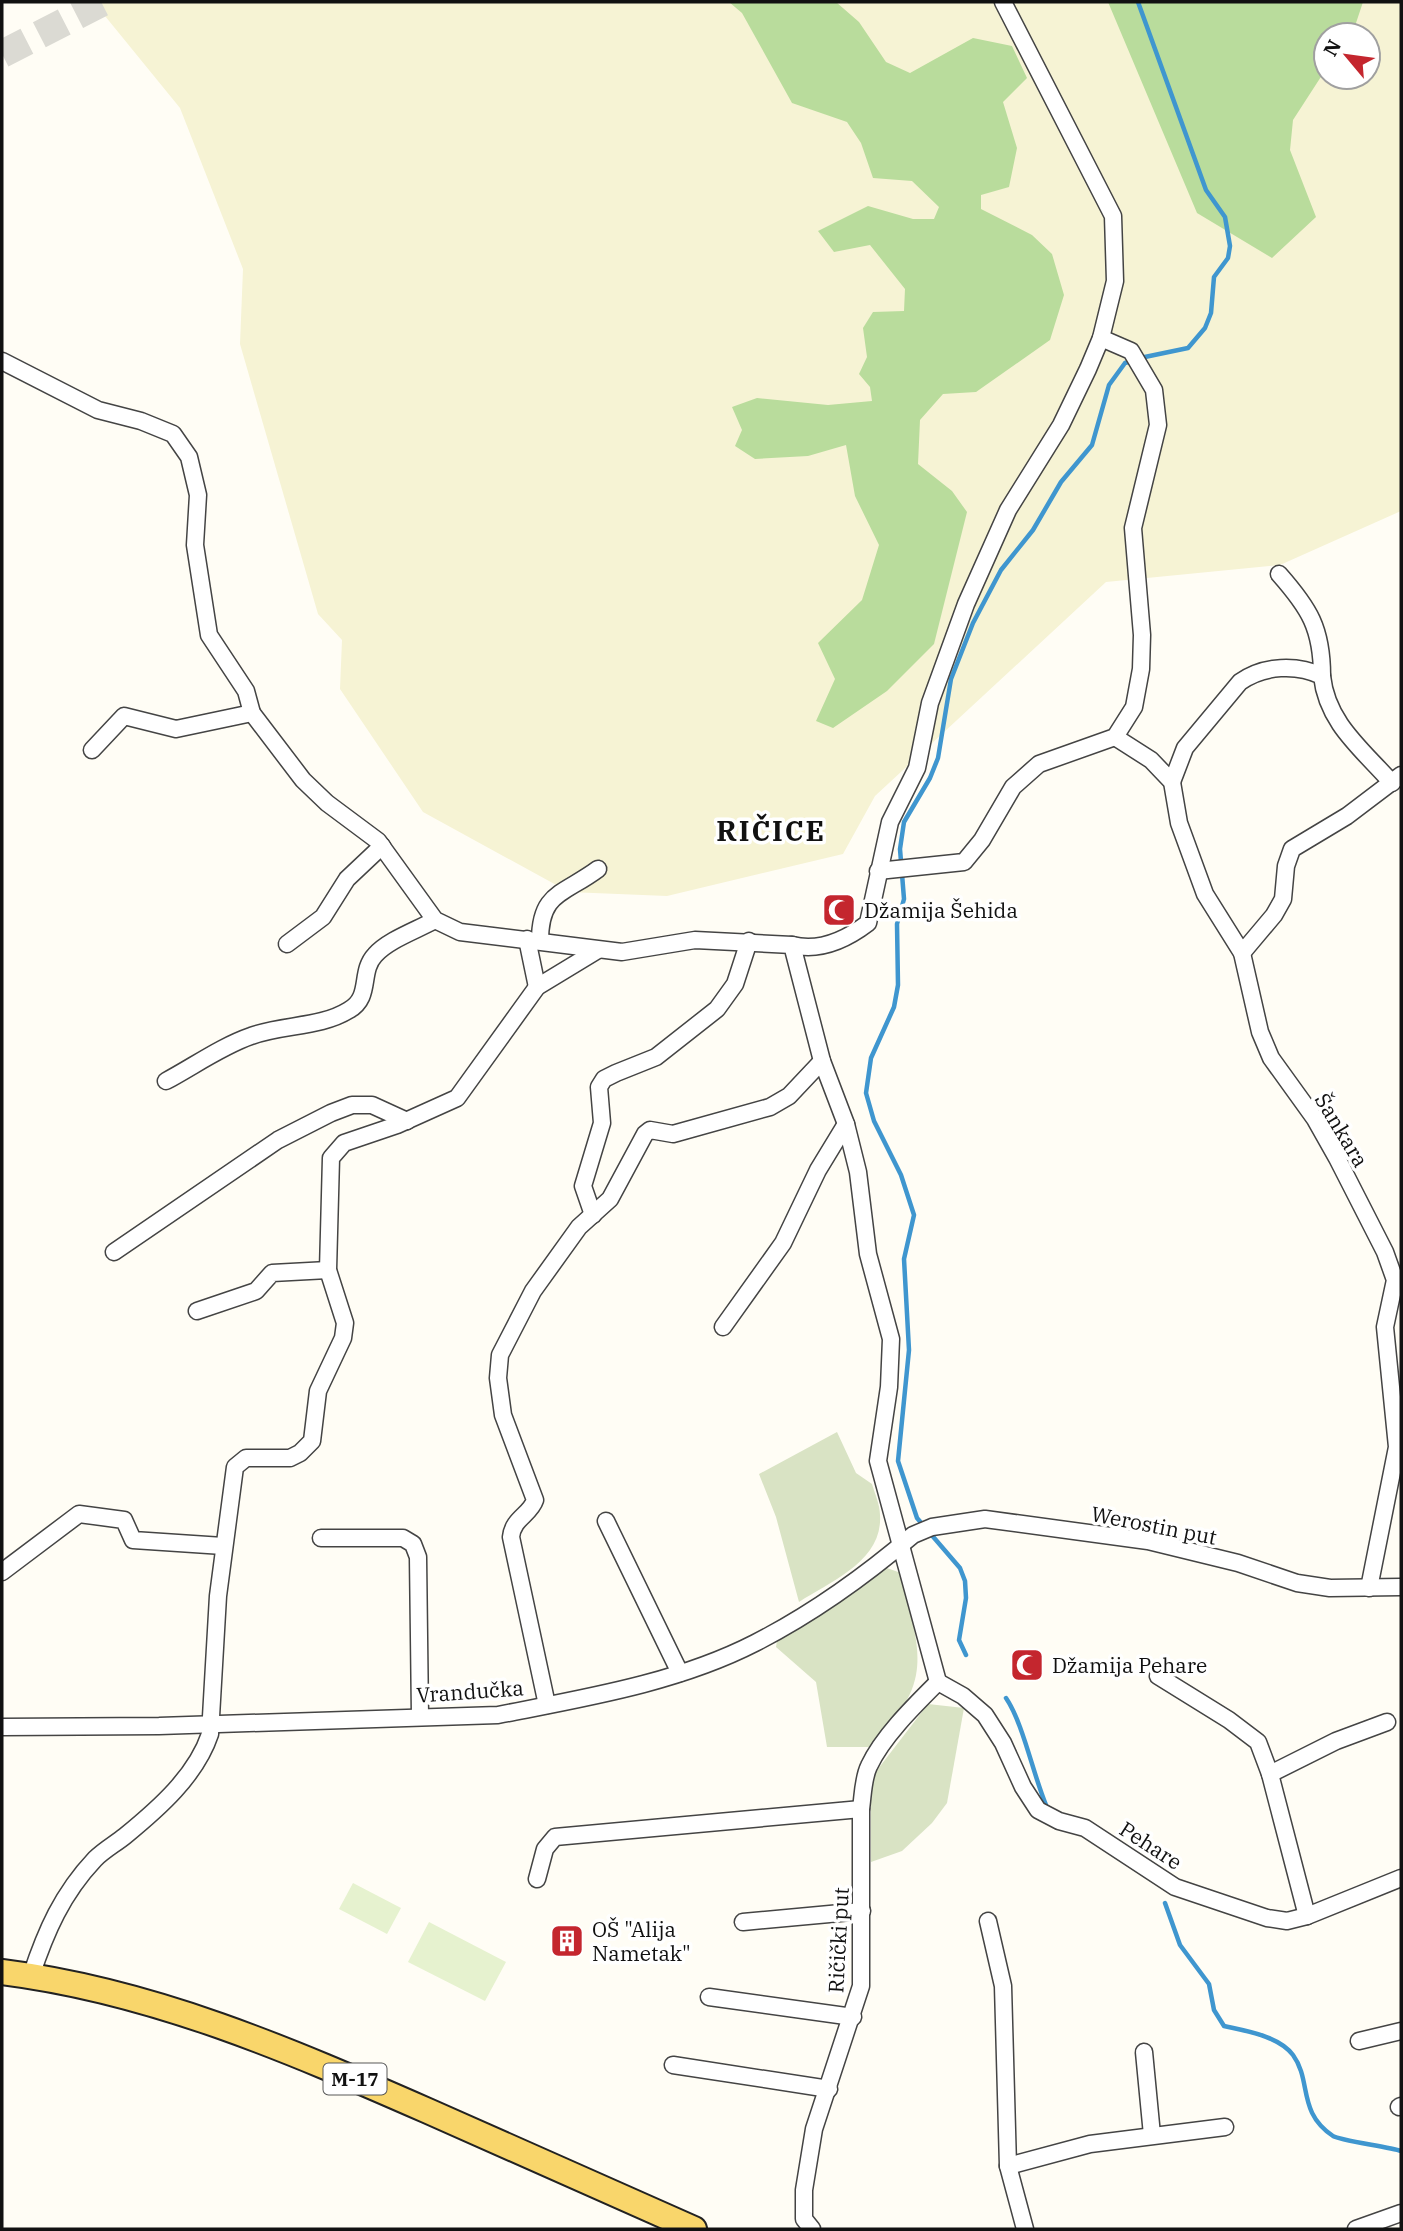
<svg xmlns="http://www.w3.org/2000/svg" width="1403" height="2231" viewBox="0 0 1403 2231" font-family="'IBM Plex Serif',serif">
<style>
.farmland{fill:#f6f3d4;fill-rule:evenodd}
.forest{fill:#b9dc9c}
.cemetery{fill:#d9e3c4}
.pitch{fill:#e6f2cf}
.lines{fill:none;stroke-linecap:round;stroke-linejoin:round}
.stream{stroke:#3f96cf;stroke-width:4.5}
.highway-tunnel{stroke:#dbdad3;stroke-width:28;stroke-dasharray:28 14;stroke-linecap:butt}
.street-casing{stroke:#444;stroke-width:19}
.primary-casing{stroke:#222;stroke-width:28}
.street{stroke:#fff;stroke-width:16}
.primary{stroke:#f9d66b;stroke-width:24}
.labels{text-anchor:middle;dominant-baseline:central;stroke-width:7;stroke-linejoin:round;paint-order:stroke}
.shield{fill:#fff;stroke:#585858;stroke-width:2}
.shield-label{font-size:19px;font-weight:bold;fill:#111}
.poi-label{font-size:21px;fill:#111;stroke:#fff;text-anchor:start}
.street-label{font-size:21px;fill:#111;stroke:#fff}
.district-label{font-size:28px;font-weight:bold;letter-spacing:2px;fill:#111;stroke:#fff}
</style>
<rect width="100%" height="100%" fill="#fffdf5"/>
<path class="farmland" d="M79,2H1401V511L1280,565L1106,582L875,796L843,854L667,896L569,892L423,812L340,689L342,640L318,614L240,344L243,269L180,108L105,16ZM1326,35H1368V77H1326Z"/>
<g class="forest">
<polygon points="729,2 836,2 859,22 886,62 910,73 973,38 1012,46 1027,78 1003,102 1017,148 1009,187 981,195 981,209 1032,235 1052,254 1064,295 1050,340 976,392 943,394 920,420 918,464 952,491 967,512 934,644 887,691 833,728 816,721 835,679 818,643 862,600 879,545 855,496 846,445 808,456 755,459 735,446 742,430 732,407 757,398 828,405 872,401 870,387 859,374 867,357 863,328 873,312 904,311 905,289 870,245 834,252 818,231 868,206 913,219 934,219 939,207 912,181 873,178 861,143 847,122 792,103 742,13"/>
<polygon points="1108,2 1363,2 1352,35 1326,35 1326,69 1293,120 1290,150 1316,217 1272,258 1197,213"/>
</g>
<g class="cemetery">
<path d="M837,1432L856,1473L872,1484C875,1494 880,1505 880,1515C883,1561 831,1581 799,1602L776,1517L759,1474Z"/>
<path d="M884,1567L901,1573C920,1655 936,1682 869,1747H827L816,1682L776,1647L777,1641Z"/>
<polygon points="928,1704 964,1708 947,1803 932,1823 902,1851 871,1862 871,1778"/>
</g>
<g class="pitch">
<polygon points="353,1883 401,1908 387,1934 339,1909"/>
<polygon points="429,1922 506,1962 485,2001 408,1962"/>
</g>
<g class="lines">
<g class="stream">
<polyline points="1138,2 1206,190 1225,217 1230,246 1228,258 1214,277 1211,313 1205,328 1188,348 1140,358"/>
<polyline points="966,1655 959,1640 966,1598 965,1581 960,1568 917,1518 898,1461 909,1350 904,1259 914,1215 901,1175 874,1121 866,1093 871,1058 894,1007 898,985 897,924 904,899 900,849 904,822 930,778 938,758 951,679 973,623 1001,570 1033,530 1061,482 1092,445 1109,385 1125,363 1132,361"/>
<path d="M1006,1698C1023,1723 1033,1774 1046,1805"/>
<path d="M1165,1903L1180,1945L1209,1984L1214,2010L1224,2026C1246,2031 1279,2036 1293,2055C1312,2081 1297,2112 1333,2136C1338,2140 1388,2147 1401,2151"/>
</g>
<polyline class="highway-tunnel" points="2,54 103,2"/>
<defs>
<g id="street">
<polyline points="2,361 98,410 141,421 173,434 189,457 198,495 195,545 209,635 246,691 252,713 303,780 327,803 378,841 435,920 460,932 622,952 695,940 792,945 822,1061 846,1124 858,1172 868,1254 891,1339 889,1387 878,1461 938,1682"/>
<path d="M1279,574C1309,608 1322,628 1322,676"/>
<polyline points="1115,737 1151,760 1172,782 1179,823 1205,894 1242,953 1260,1032 1271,1058 1315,1119 1337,1158 1385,1252 1395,1280 1385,1327 1397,1447 1369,1588"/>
<polyline points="92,750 124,716 176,729 252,713"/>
<path d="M1172,782L1185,748L1240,682C1264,665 1297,664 1322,676C1327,723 1362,749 1392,783"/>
<polyline points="878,871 964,862 982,840 1013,787 1039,764 1115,737 1134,707 1141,669 1142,635 1133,528 1158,425 1154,390 1131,351 1101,338"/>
<polyline points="527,939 537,987"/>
<path d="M540,941C540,892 563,895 598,869"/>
<polyline points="287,944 323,917 347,879 382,846"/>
<path d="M792,945C820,952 847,939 868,923L890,822L917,768L930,703L966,604L1008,510L1061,425L1088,369L1101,338L1115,281L1113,216L1003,2"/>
<polyline points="1242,953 1274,915 1283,899 1286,866 1292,849 1347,816 1401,775"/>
<path d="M166,1081C194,1066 222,1046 251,1036C283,1024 320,1028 349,1010C372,997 359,972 375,955C388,940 417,930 435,920"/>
<polyline points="593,1215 583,1186 602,1123 599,1087 604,1079 616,1073 656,1057 717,1009 735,984 749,941"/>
<polyline points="114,1252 278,1140 331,1113 352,1105 372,1105 407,1121"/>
<polyline points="197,1311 256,1291 272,1273 328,1270"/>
<polyline points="723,1327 783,1243 818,1170 846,1124"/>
<polyline points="606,1521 680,1673"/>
<polyline points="321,1538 403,1538 413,1544 418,1557 420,1716"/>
<polyline points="2,1572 79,1514 124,1520 133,1540 223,1546"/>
<polyline points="1158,1676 1229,1720 1258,1742 1270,1774 1307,1916"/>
<polyline points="938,1682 963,1696 985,1715 1003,1743 1023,1787 1038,1810 1059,1821 1085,1828 1175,1887 1267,1918 1287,1921 1307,1916 1401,1878"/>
<path d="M547,1705L511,1537C513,1518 530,1515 535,1500L503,1415L498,1378L500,1355L533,1291L579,1227L610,1199L645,1134L650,1130L673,1134L770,1107L789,1096L822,1061"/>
<path d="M2,1727L159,1726L498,1715C584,1698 677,1683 755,1643C810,1615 866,1575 913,1535L932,1527L985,1519L1148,1541L1238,1563L1297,1583L1330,1588L1401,1587"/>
<polyline points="1270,1774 1336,1741 1387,1722"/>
<polyline points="537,1879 545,1849 555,1837 861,1809"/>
<polyline points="988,1921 1003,1986 1008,2166 1025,2229"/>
<polyline points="743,1922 862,1911"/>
<path d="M31,1976C46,1931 62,1894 95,1859C104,1850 115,1844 125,1836C158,1809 196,1776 210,1734L218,1596L235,1467L246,1458H290L300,1453L312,1441L318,1391L343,1338L345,1323L328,1270L331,1158L344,1143L397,1125L457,1098L537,987L598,950"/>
<polyline points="709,1997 853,2017"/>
<polyline points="1359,2041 1401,2031"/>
<polyline points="1144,2052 1152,2135"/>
<polyline points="673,2065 829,2089"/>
<polyline points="1399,2107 1401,2106"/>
<polyline points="1008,2166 1090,2144 1225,2127"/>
<path d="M812,2229L804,2219V2190L814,2129L861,1986V1809C863,1795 863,1778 869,1766C883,1736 915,1705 938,1682"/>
<polyline points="1356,2229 1401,2213"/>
</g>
<path id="primary" d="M2,1972C153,1991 289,2050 428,2111C516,2150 605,2189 694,2229"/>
</defs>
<use href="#street" class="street-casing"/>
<use href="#primary" class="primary-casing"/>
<use href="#street" class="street"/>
<use href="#primary" class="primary"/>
</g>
<defs>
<symbol id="mosque-square" viewBox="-11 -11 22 22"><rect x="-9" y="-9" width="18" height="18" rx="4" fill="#c4262e" stroke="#fff"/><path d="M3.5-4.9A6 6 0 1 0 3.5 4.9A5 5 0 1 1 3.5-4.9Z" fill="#fff"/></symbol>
<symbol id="building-square" viewBox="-11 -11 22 22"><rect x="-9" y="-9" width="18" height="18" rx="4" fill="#c4262e" stroke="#fff"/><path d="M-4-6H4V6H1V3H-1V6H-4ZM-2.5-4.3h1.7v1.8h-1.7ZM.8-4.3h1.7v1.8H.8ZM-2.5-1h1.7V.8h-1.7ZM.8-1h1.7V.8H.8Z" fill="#fff"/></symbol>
</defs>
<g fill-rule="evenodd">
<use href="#mosque-square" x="820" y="891" width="38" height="38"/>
<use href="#mosque-square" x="1008" y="1646" width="38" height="38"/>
<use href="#building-square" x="548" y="1922" width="38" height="38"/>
</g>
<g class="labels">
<rect class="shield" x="323.5" y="2063.5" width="63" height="31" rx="5"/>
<g class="shield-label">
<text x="355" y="2079">M-17</text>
</g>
<g class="poi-label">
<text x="864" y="910">Džamija Šehida</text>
<text x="1052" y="1665">Džamija Pehare</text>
<text x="592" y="1929">OŠ "Alija<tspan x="592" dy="24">Nametak"</tspan></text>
</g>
<g class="street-label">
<text transform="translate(1342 1130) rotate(59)">Šankara</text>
<text transform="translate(1154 1525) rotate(11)">Werostin put</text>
<text transform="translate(470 1691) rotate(-4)">Vrandučka</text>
<text transform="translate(1151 1845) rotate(33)">Pehare</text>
<text transform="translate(838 1940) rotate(-87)">Ričički put</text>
</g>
<g class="district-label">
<text x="771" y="830">RIČICE</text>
</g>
</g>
<rect width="1403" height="2231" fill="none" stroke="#111111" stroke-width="7"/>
<g transform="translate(1347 56) rotate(299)"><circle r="33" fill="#ffffff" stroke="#a0a0a0" stroke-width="2"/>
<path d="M0-5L12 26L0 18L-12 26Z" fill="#c4262e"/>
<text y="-10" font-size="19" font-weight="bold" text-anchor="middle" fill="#111111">N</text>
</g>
</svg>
